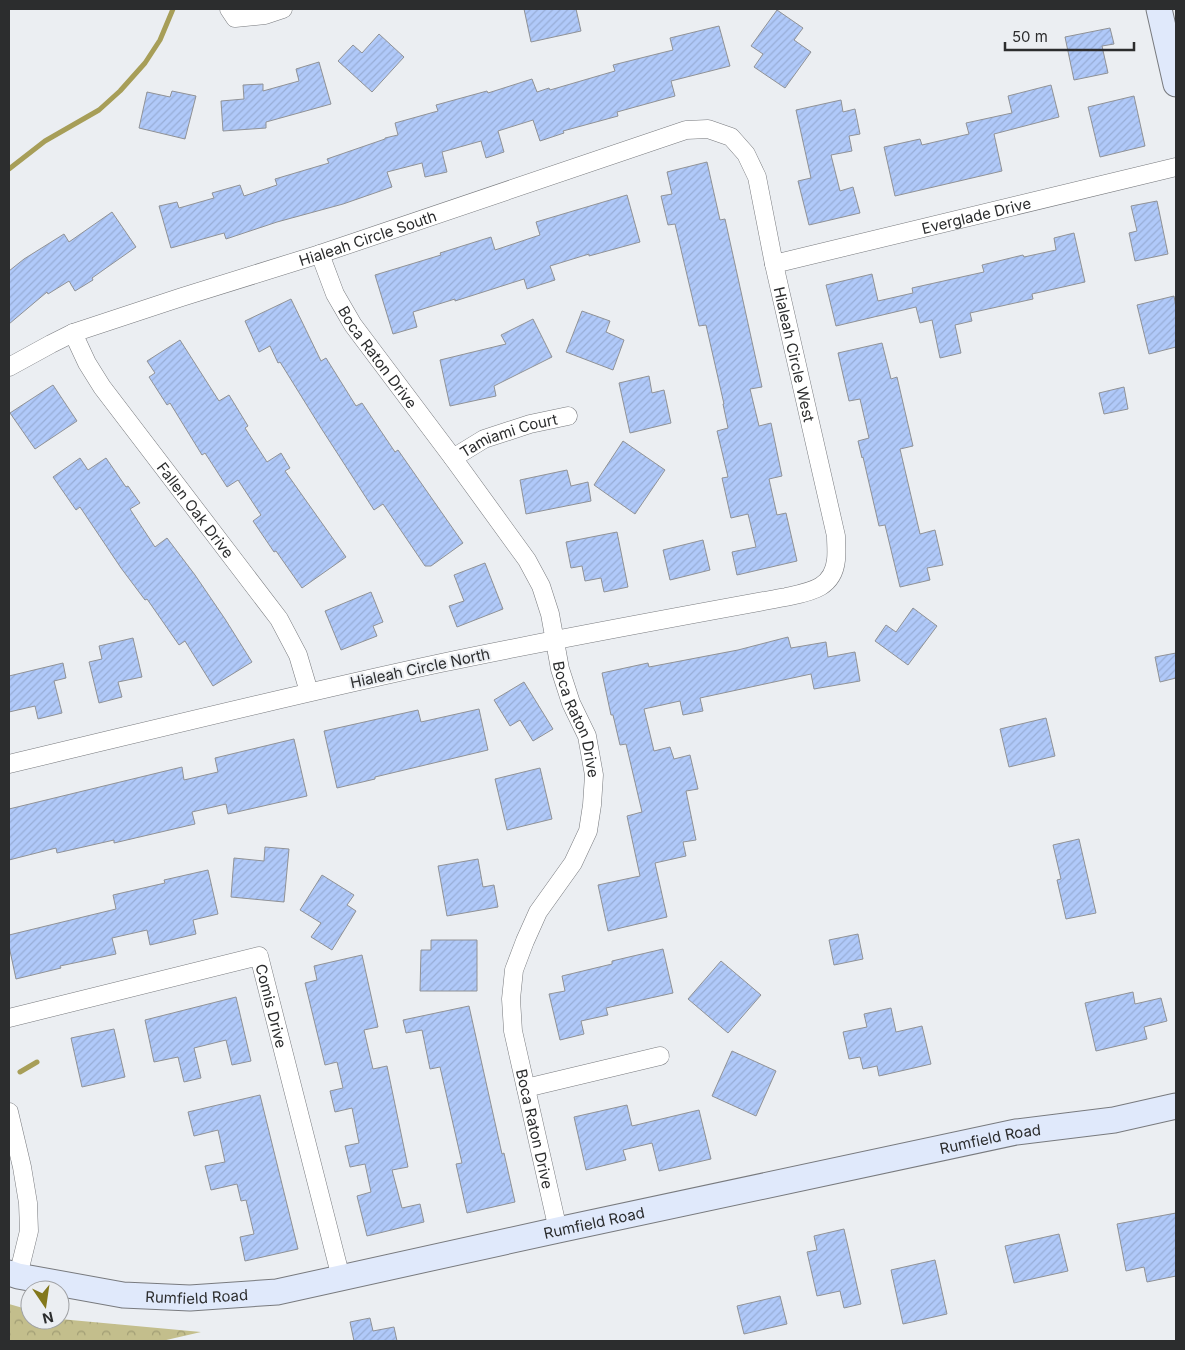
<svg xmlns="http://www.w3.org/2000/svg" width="1185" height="1350" viewBox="0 0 1185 1350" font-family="Inter,sans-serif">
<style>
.forest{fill:url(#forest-crowns)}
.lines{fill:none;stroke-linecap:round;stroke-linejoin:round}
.stream{stroke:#a79e58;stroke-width:5}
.building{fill:url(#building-hatch);stroke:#909296}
.street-casing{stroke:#787a7e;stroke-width:19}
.secondary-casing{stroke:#787a7e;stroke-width:27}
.street{stroke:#fff;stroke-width:18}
.secondary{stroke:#e0e9fb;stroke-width:25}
.labels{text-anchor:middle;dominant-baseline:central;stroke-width:4;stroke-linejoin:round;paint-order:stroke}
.street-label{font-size:15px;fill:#2c2d2e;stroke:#ebeef2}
</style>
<defs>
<pattern id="forest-crowns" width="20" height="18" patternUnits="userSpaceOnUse" patternTransform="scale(1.25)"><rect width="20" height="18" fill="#c3be8c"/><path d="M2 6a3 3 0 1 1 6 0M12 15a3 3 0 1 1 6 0" fill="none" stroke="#9f9b73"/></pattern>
<pattern id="building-hatch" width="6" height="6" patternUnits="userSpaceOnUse" patternTransform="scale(1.25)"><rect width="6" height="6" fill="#b0c9f9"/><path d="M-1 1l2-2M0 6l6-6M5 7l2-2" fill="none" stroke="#98add6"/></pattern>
</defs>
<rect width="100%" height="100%" fill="#ebeef2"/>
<polygon class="forest" points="9,1304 30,1310 30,1320 60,1320 60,1319 201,1332 162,1341 9,1341"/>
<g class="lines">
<g class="stream">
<polyline points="9,169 45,141 99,110 120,91 145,63 160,40 173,9"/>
<polyline points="20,1072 37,1062"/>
</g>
</g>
<g class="building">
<polygon points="524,9 576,9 581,31 531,42"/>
<polygon points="777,10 803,28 794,40 811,52 785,88 754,67 763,54 751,46"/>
<polygon points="719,26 730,66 671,81 675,96 617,112 618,116 563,131 564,133 540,141 533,120 498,131 504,152 486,158 481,141 442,152 447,172 425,177 422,163 387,172 392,187 343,204 277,222 226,239 224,233 171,248 159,206 177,202 179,208 214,198 212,193 240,185 244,196 277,185 275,179 329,163 327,159 385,139 385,138 398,135 395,123 438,111 436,105 487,91 488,93 532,79 537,92 549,88 550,90 615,71 613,65 673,50 670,38"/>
<polygon points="1110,28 1114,44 1102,46 1108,73 1074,80 1065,37"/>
<polygon points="379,34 404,57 372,92 338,61 353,45 362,53"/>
<polygon points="319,62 331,104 266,122 266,128 223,131 221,101 244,99 243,85 263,84 263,91 299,81 296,69"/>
<polygon points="1051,85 1059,117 994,134 1002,171 895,196 884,147 920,139 922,145 969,134 966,123 1012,113 1008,96"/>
<polygon points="172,91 196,96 185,139 139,128 147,92 170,97"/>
<polygon points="1134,96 1145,146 1100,157 1088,107"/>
<polygon points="841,100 843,112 855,109 860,134 849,136 852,151 831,155 840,191 853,187 860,213 809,225 798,181 811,178 796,110"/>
<polygon points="707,162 720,220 725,219 762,387 750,389 759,426 771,423 782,476 769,479 777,515 786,513 797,561 737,575 732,552 756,547 748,514 731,518 722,478 728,477 717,431 728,428 723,404 724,404 706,325 699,326 675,224 668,225 661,196 672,194 667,172"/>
<polygon points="627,195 640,242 589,256 589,254 550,266 555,280 527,289 524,279 455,301 455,299 413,312 417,327 393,334 375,275 441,255 440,253 491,237 495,250 540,235 536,222"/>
<polygon points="1157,201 1168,254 1135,261 1129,233 1137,231 1131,206"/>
<polygon points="112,212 136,247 92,278 93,280 75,291 69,281 48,294 47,292 9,324 9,271 24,259 64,234 69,242"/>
<polygon points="1074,233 1085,282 1032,294 1033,299 970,313 972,321 955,325 961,353 940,358 932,320 920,323 916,307 836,326 826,285 872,274 878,301 913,293 912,288 984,272 982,265 1023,255 1024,257 1056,250 1054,238"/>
<polygon points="1174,296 1176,307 1176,347 1149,354 1137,305"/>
<polygon points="291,299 321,361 326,358 356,406 362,403 395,452 398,450 463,543 431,566 425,566 383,504 374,510 321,428 280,362 278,363 270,346 259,352 245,321"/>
<polygon points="582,311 610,321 606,332 624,340 613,370 566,352"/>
<polygon points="533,319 552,357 494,386 496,396 450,406 440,360 506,344 501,335"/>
<polygon points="180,340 219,401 229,395 248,426 245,428 267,462 281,453 290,468 285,471 346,557 302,588 276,551 274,552 253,521 261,515 238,480 227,487 205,453 202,455 170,403 167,405 149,377 155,373 147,361"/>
<polygon points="882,343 891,379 897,377 913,446 900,449 920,534 935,530 943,565 927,568 930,580 900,587 885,525 879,526 863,457 862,458 858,441 869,438 860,399 849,401 838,353"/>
<polygon points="649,376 652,393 664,390 671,423 630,433 619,383"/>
<polygon points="53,385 77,421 35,449 10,413"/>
<polygon points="1124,387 1128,409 1104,414 1099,393"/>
<polygon points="623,441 665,470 635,514 594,485"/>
<polygon points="80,458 88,470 106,458 126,487 128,486 140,503 130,509 155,547 167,538 195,575 225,619 252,662 213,686 185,641 179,645 147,599 145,600 121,568 80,507 76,510 53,477"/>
<polygon points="567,470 571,486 588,482 591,501 526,514 520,480"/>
<polygon points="617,532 628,587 604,592 601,578 585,581 582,566 571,568 566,542"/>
<polygon points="703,540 710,570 670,580 663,550"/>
<polygon points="485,563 503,609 457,627 449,606 464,601 454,575"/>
<polygon points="371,592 383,622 373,626 377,636 341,650 325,611"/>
<polygon points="913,608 937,626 908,665 875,641 886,625 896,632"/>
<polygon points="788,637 791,648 826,642 828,657 855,652 860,681 814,689 811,674 700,698 703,711 683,715 680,701 644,709 654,751 670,747 674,759 690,755 698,789 686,791 696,840 683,842 686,856 655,863 667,917 608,931 598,885 640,876 627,816 642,812 626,744 620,745 613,715 611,715 602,673 648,663 649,667 738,650"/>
<polygon points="133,638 142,677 118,682 122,697 99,703 89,662 102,659 99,646"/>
<polygon points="1176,653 1176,678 1160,682 1155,657"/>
<polygon points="63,663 66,678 54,681 62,713 38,719 35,706 9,712 9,676"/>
<polygon points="524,682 553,729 533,741 520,720 510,726 494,700"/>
<polygon points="479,709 488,750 375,777 375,779 337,788 324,731 418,710 421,722"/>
<polygon points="1046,718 1055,756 1009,767 1000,729"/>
<polygon points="294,739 307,796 228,814 226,804 192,812 195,824 114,843 114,840 57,853 56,848 9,860 9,809 182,767 184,780 218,772 215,758"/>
<polygon points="540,768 552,819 507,830 495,779"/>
<polygon points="1079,839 1096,913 1066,919 1057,880 1061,879 1053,845"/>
<polygon points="265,847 289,849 284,902 231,897 234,858 264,861"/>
<polygon points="478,859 483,887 494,885 498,907 447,916 438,866"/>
<polygon points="208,870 218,914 193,920 196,934 150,945 147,930 112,938 116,954 60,966 61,968 16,979 9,946 9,935 116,909 113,895 165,883 164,880"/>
<polygon points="322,875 354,895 347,905 356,911 332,950 311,937 321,923 300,910"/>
<polygon points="858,934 863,959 834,965 829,940"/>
<polygon points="431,940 477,940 477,991 420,991 421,950 431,950"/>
<polygon points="663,949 673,993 606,1008 608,1015 581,1021 584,1034 560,1040 549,994 565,991 562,976 612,964 612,961"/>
<polygon points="362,955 378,1027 364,1030 373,1069 387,1066 408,1167 392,1170 402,1208 420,1204 424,1222 367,1236 357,1196 371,1192 365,1164 350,1167 345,1146 359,1143 352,1108 335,1112 330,1091 343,1088 337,1062 325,1065 305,983 317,980 314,966"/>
<polygon points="721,961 761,995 728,1033 688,999"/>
<polygon points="1133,992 1135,1004 1161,998 1167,1021 1144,1027 1147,1039 1096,1051 1085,1003"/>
<polygon points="236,997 251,1061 232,1065 226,1040 194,1048 201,1078 184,1082 178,1057 154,1062 145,1020"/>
<polygon points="469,1006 502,1154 504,1153 515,1202 467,1213 456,1164 462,1163 440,1067 430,1069 422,1030 406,1033 403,1020"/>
<polygon points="891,1008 896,1032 922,1026 931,1064 879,1076 877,1066 863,1069 860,1057 849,1059 843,1032 867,1027 864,1014"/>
<polygon points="114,1029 125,1077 82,1087 71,1038"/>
<polygon points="732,1051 776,1071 756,1116 712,1096"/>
<polygon points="260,1095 298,1249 245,1261 240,1237 254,1234 246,1200 241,1201 237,1184 211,1190 205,1166 225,1162 218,1130 194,1136 188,1112"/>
<polygon points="627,1105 632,1126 699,1110 711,1159 659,1171 652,1143 623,1150 626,1160 586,1170 574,1117"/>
<polygon points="1176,1213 1176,1276 1147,1282 1144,1267 1126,1271 1117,1224"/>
<polygon points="844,1229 861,1304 844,1308 840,1291 817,1296 807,1252 817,1250 814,1236"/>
<polygon points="1059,1234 1068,1271 1014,1283 1005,1246"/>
<polygon points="935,1260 947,1314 903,1324 891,1270"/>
<polygon points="780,1296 787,1324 744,1334 737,1306"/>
<polygon points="370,1318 373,1331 394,1327 397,1341 354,1341 350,1322"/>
</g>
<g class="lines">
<defs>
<g id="street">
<polyline points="229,9 235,18 265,15 283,9"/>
<path id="s1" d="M320,254L335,294L353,325L453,458L527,560L541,586L550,614L560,669L571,703L587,736L594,775L592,805L588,831L573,863L538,912L525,941L514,970L511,999L513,1031L558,1230"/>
<path id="s2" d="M774,264L1176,167"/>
<path id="s3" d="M73,333L87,363L102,387L279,619L298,655L309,692"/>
<path id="s4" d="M9,367L51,344L73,333L182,297L320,254L686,130L708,129L731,137L746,154L757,177L774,264L836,536C836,544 837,552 836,560C833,589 809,592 786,597C671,618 555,639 441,663C296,694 152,730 9,764"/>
<path id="s5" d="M453,458L484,439L530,424L568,416"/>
<path id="s6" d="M9,1018L259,956L341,1278"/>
<polyline points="526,1088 660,1056"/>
<polyline points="9,1112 22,1167 28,1203 29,1231 18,1276"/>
</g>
<g id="secondary">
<polyline points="1159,9 1176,84"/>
<path id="s7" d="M9,1273L18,1276L123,1295L190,1298L277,1292L558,1230L1016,1132L1114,1120L1176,1106"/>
</g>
</defs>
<use href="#street" class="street-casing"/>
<use href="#secondary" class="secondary-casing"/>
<use href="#street" class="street"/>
<use href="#secondary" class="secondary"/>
</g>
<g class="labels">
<g class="street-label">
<text stroke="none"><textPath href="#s2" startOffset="208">Everglade Drive</textPath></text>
<text stroke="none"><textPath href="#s4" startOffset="382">Hialeah Circle South</textPath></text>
<text stroke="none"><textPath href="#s4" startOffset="994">Hialeah Circle West</textPath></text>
<text stroke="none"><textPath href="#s1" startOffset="119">Boca Raton Drive</textPath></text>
<text stroke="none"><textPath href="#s5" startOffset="61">Tamiami Court</textPath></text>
<text stroke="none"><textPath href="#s3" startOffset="216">Fallen Oak Drive</textPath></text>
<text transform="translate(420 668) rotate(-12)">Hialeah Circle North</text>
<text stroke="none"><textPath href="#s1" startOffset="539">Boca Raton Drive</textPath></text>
<text stroke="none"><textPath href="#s6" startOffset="309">Comis Drive</textPath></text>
<text stroke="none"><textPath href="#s1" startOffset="974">Boca Raton Drive</textPath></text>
<text stroke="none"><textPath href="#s7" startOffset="1000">Rumfield Road</textPath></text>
<text stroke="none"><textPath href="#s7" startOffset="595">Rumfield Road</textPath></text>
<text stroke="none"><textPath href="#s7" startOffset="190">Rumfield Road</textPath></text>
</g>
</g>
<rect width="1185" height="1350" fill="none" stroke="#2c2d2e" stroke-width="20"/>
<g transform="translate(45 1305) rotate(167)"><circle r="24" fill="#ebeef2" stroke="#9fa1a4"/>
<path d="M0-4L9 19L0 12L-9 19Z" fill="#83781c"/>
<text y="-8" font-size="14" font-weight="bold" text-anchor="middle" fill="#2c2d2e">N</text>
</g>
<path d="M1005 42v8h129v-8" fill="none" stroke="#2c2d2e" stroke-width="2.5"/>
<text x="1012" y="42" font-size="15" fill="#2c2d2e" stroke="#ebeef2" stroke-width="4" paint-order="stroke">50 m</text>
</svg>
